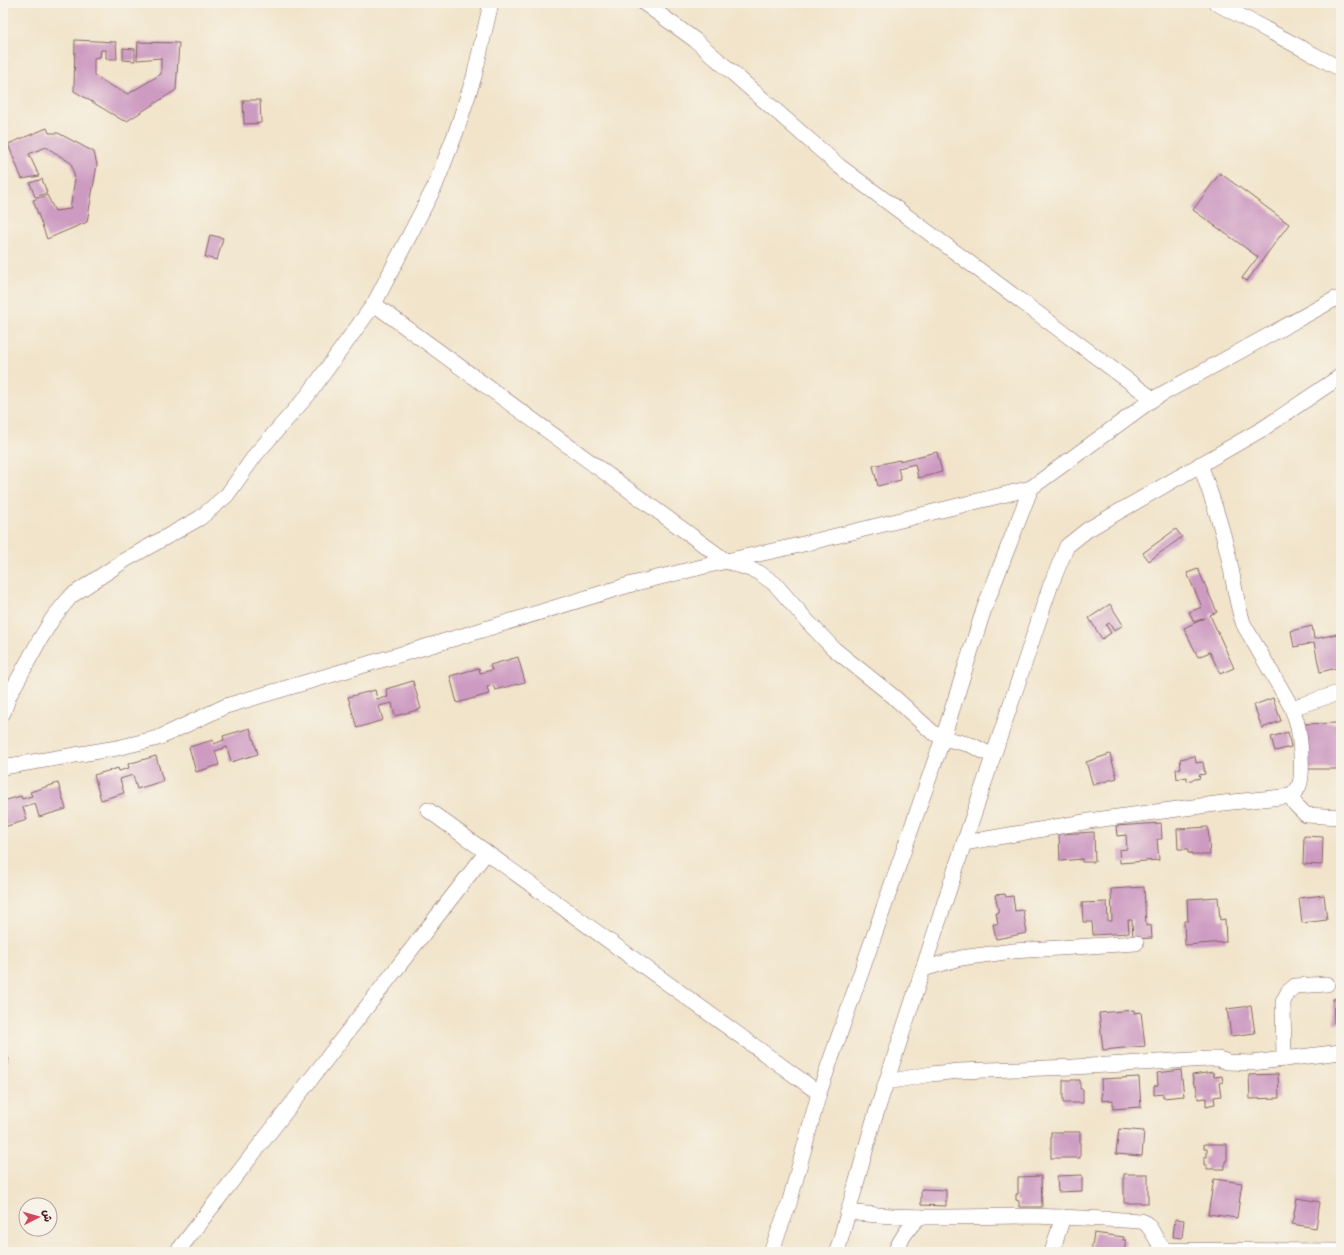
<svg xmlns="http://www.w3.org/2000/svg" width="1344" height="1255" viewBox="0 0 1344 1255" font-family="Sriracha,'Playpen Sans Arabic',sans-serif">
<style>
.building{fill:#cd9bc2}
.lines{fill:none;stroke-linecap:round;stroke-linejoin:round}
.minor-casing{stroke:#846463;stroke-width:16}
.minor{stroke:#fff;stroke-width:15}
</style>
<rect width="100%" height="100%" fill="#f7f3e8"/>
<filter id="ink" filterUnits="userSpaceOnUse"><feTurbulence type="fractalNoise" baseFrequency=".025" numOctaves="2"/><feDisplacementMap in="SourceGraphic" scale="8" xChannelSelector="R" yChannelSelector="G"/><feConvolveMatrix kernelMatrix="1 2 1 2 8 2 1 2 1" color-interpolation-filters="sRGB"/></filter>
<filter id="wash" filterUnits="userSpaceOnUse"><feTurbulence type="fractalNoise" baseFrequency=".012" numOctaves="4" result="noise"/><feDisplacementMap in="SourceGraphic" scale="16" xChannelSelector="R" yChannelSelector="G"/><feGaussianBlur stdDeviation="0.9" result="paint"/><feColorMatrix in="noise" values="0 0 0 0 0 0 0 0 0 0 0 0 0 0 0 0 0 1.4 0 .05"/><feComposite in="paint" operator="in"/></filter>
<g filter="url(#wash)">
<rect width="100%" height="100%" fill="#f1e4ca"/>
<g id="blocks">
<g class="building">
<polygon points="75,40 116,42 117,59 106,59 106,50 101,50 100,57 94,58 94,75 105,83 128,94 161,74 161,58 137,60 138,42 179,43 176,90 127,121 122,120 74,91"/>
<polygon points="123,48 135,49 135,61 123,60"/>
<polygon points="243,100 260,100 261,123 244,124"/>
<polygon points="47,128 49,133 58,133 94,152 97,165 87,222 47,239 33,200 47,195 55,211 70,209 75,179 71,163 46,147 29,154 39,176 22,179 8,144"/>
<polygon points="1220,173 1289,224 1247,281 1242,278 1258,257 1193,210"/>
<polygon points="42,179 47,193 35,197 30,183"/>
<polygon points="210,235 223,238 217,260 205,257"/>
<polygon points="937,452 942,472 918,478 915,464 898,468 901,480 878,486 873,466 899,460 899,461"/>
<polygon points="1176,529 1182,537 1149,561 1143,553"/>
<polygon points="1198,569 1217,612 1210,615 1234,668 1220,674 1210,652 1198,657 1184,628 1205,618 1194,622 1189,612 1202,607 1187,573"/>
<polygon points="1110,604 1123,625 1114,631 1109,623 1106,625 1111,633 1102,639 1089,618"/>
<polygon points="1312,626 1314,639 1341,633 1341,667 1320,672 1314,643 1294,647 1291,631"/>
<polygon points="518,657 525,682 495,690 493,685 487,687 489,694 457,703 450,676 479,668 480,673 492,670 490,665"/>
<polygon points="413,681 421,709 395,716 392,703 379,706 383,720 357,728 348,697 375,690 377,699 388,697 386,689"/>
<polygon points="1273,698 1281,721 1262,728 1254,705"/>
<polygon points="1338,723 1339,769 1299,769 1299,724"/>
<polygon points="250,728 258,754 231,762 227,747 215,751 219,765 196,772 189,747 213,740 214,744 224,740 223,736"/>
<polygon points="1288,732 1291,747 1275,751 1271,737"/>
<polygon points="1110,754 1117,778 1093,785 1086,762"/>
<polygon points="156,756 163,781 137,789 133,775 120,779 124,793 101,800 94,775 118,768 119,771 129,768 128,764"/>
<polygon points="1195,756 1196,763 1203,762 1205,774 1199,775 1200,778 1187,781 1187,777 1177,779 1176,769 1181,768 1180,759"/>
<polygon points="58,783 66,809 39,817 35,803 23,807 27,820 4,827 3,801 21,796 22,799 32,796 30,792"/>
<polygon points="1161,823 1162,839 1157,839 1159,860 1120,863 1119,850 1127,849 1126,835 1117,836 1116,826"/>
<polygon points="1208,827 1210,855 1192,855 1192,853 1188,853 1188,849 1178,849 1177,829"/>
<polygon points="1094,832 1095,862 1082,862 1082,859 1060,861 1059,834"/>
<polygon points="1304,836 1323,837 1322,865 1303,864"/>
<polygon points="1144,887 1146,926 1151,925 1152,938 1133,939 1132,920 1128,920 1129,933 1093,935 1092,922 1083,922 1082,903 1107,902 1108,921 1112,921 1111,889"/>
<polygon points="1005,894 1006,897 1013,896 1015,911 1023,910 1027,933 996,939 993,924 998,924 996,913 999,913 995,895"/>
<polygon points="1324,895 1327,920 1302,923 1299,898"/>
<polygon points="1218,897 1220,920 1225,919 1226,942 1185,945 1184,921 1188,921 1187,899"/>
<polygon points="1341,998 1341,1023 1334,1023 1333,999"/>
<polygon points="1251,1006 1255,1033 1231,1036 1227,1009"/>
<polygon points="1134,1010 1134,1013 1141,1012 1145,1046 1103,1050 1099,1013"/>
<polygon points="3,1048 9,1060 5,1062 3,1060"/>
<polygon points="1181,1070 1184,1096 1163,1098 1163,1094 1154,1095 1154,1086 1158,1085 1157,1073"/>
<polygon points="1213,1072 1214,1077 1222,1076 1223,1082 1219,1083 1221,1096 1214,1097 1215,1104 1206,1106 1206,1098 1198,1099 1196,1085 1194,1085 1192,1075"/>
<polygon points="1278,1074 1279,1098 1250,1099 1249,1075"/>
<polygon points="1139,1077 1141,1107 1113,1109 1113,1100 1102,1101 1101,1079"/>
<polygon points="1063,1080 1080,1080 1080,1089 1083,1089 1083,1103 1063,1103"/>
<polygon points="1119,1129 1144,1131 1142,1156 1116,1154"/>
<rect x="1051" y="1132" width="29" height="26"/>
<polygon points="1204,1144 1227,1144 1227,1161 1225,1161 1225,1169 1207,1169 1207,1165 1204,1165 1204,1157 1207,1157 1207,1149 1204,1149"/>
<rect x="1124" y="1174" width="24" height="29"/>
<polygon points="1082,1175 1082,1191 1058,1192 1057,1176"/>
<polygon points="1041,1176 1042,1207 1019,1207 1019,1201 1016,1200 1016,1194 1018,1194 1018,1177"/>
<polygon points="1214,1179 1242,1183 1237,1218 1208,1214"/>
<polygon points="921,1189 946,1190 946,1206 921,1205"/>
<polygon points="1297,1198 1320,1202 1316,1228 1292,1224"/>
<polygon points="1175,1219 1184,1220 1182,1238 1173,1237"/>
<polygon points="1094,1233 1124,1237 1123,1240 1126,1240 1124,1252 1091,1252"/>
</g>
</g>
</g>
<g filter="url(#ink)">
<use href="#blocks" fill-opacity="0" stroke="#846463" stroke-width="1"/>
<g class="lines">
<defs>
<g id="minor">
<polyline points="644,3 695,40 839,166 1153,399"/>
<polyline points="1216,3 1341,69"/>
<polyline points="374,304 726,561 758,572 775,584 808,622 834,649 894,697 932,732 943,738 971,745 993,756"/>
<polyline points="1292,708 1341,692"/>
<polyline points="3,713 9,696 39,641 53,618 71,596 125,560 200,518 227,495 256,454 308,395 374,304 435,186 456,132 474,77 491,3"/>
<polyline points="3,767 117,748 158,738 226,706 459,637 632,584 726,561 791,547 1031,488"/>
<polyline points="1291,796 1295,804 1306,815 1341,817"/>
<polyline points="428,810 819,1093"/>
<path d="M964,843L1095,820L1223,803L1291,796C1294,793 1297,790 1299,786C1304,775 1300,735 1297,723C1296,718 1293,713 1292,708L1244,625C1236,604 1234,581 1229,559C1222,526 1211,495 1200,464"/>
<polyline points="923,969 961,958 1013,951 1136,943"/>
<polyline points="1284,1059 1283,1002 1288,992 1295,986 1327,984"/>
<polyline points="887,1082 931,1074 959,1071 1073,1067 1208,1059 1218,1059 1228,1062 1252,1063 1341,1052"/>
<path d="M848,1212C909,1220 970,1216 1031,1216C1068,1217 1104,1219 1141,1221C1154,1225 1153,1242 1166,1250L1341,1251"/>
<polyline points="177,1252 486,853"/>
<polyline points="771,1252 789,1204 819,1093 943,738 984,609 1031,488 1153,399 1335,299"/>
<polyline points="837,1252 873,1123 964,843 1051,584 1067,546 1087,530 1264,428 1341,376"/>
<path d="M895,1252C901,1238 908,1228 919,1217"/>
<polyline points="1052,1252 1063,1217"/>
</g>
</defs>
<use href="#minor" class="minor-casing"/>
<use href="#minor" class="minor"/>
</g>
</g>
<rect width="1344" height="1255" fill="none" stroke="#f7f3e8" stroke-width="16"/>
<g transform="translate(38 1217) rotate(84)"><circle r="19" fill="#f7f3e8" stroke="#b29e9c"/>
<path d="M0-3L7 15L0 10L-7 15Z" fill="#d1495b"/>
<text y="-6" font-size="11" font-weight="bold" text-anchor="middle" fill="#4a1f2b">ش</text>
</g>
</svg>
